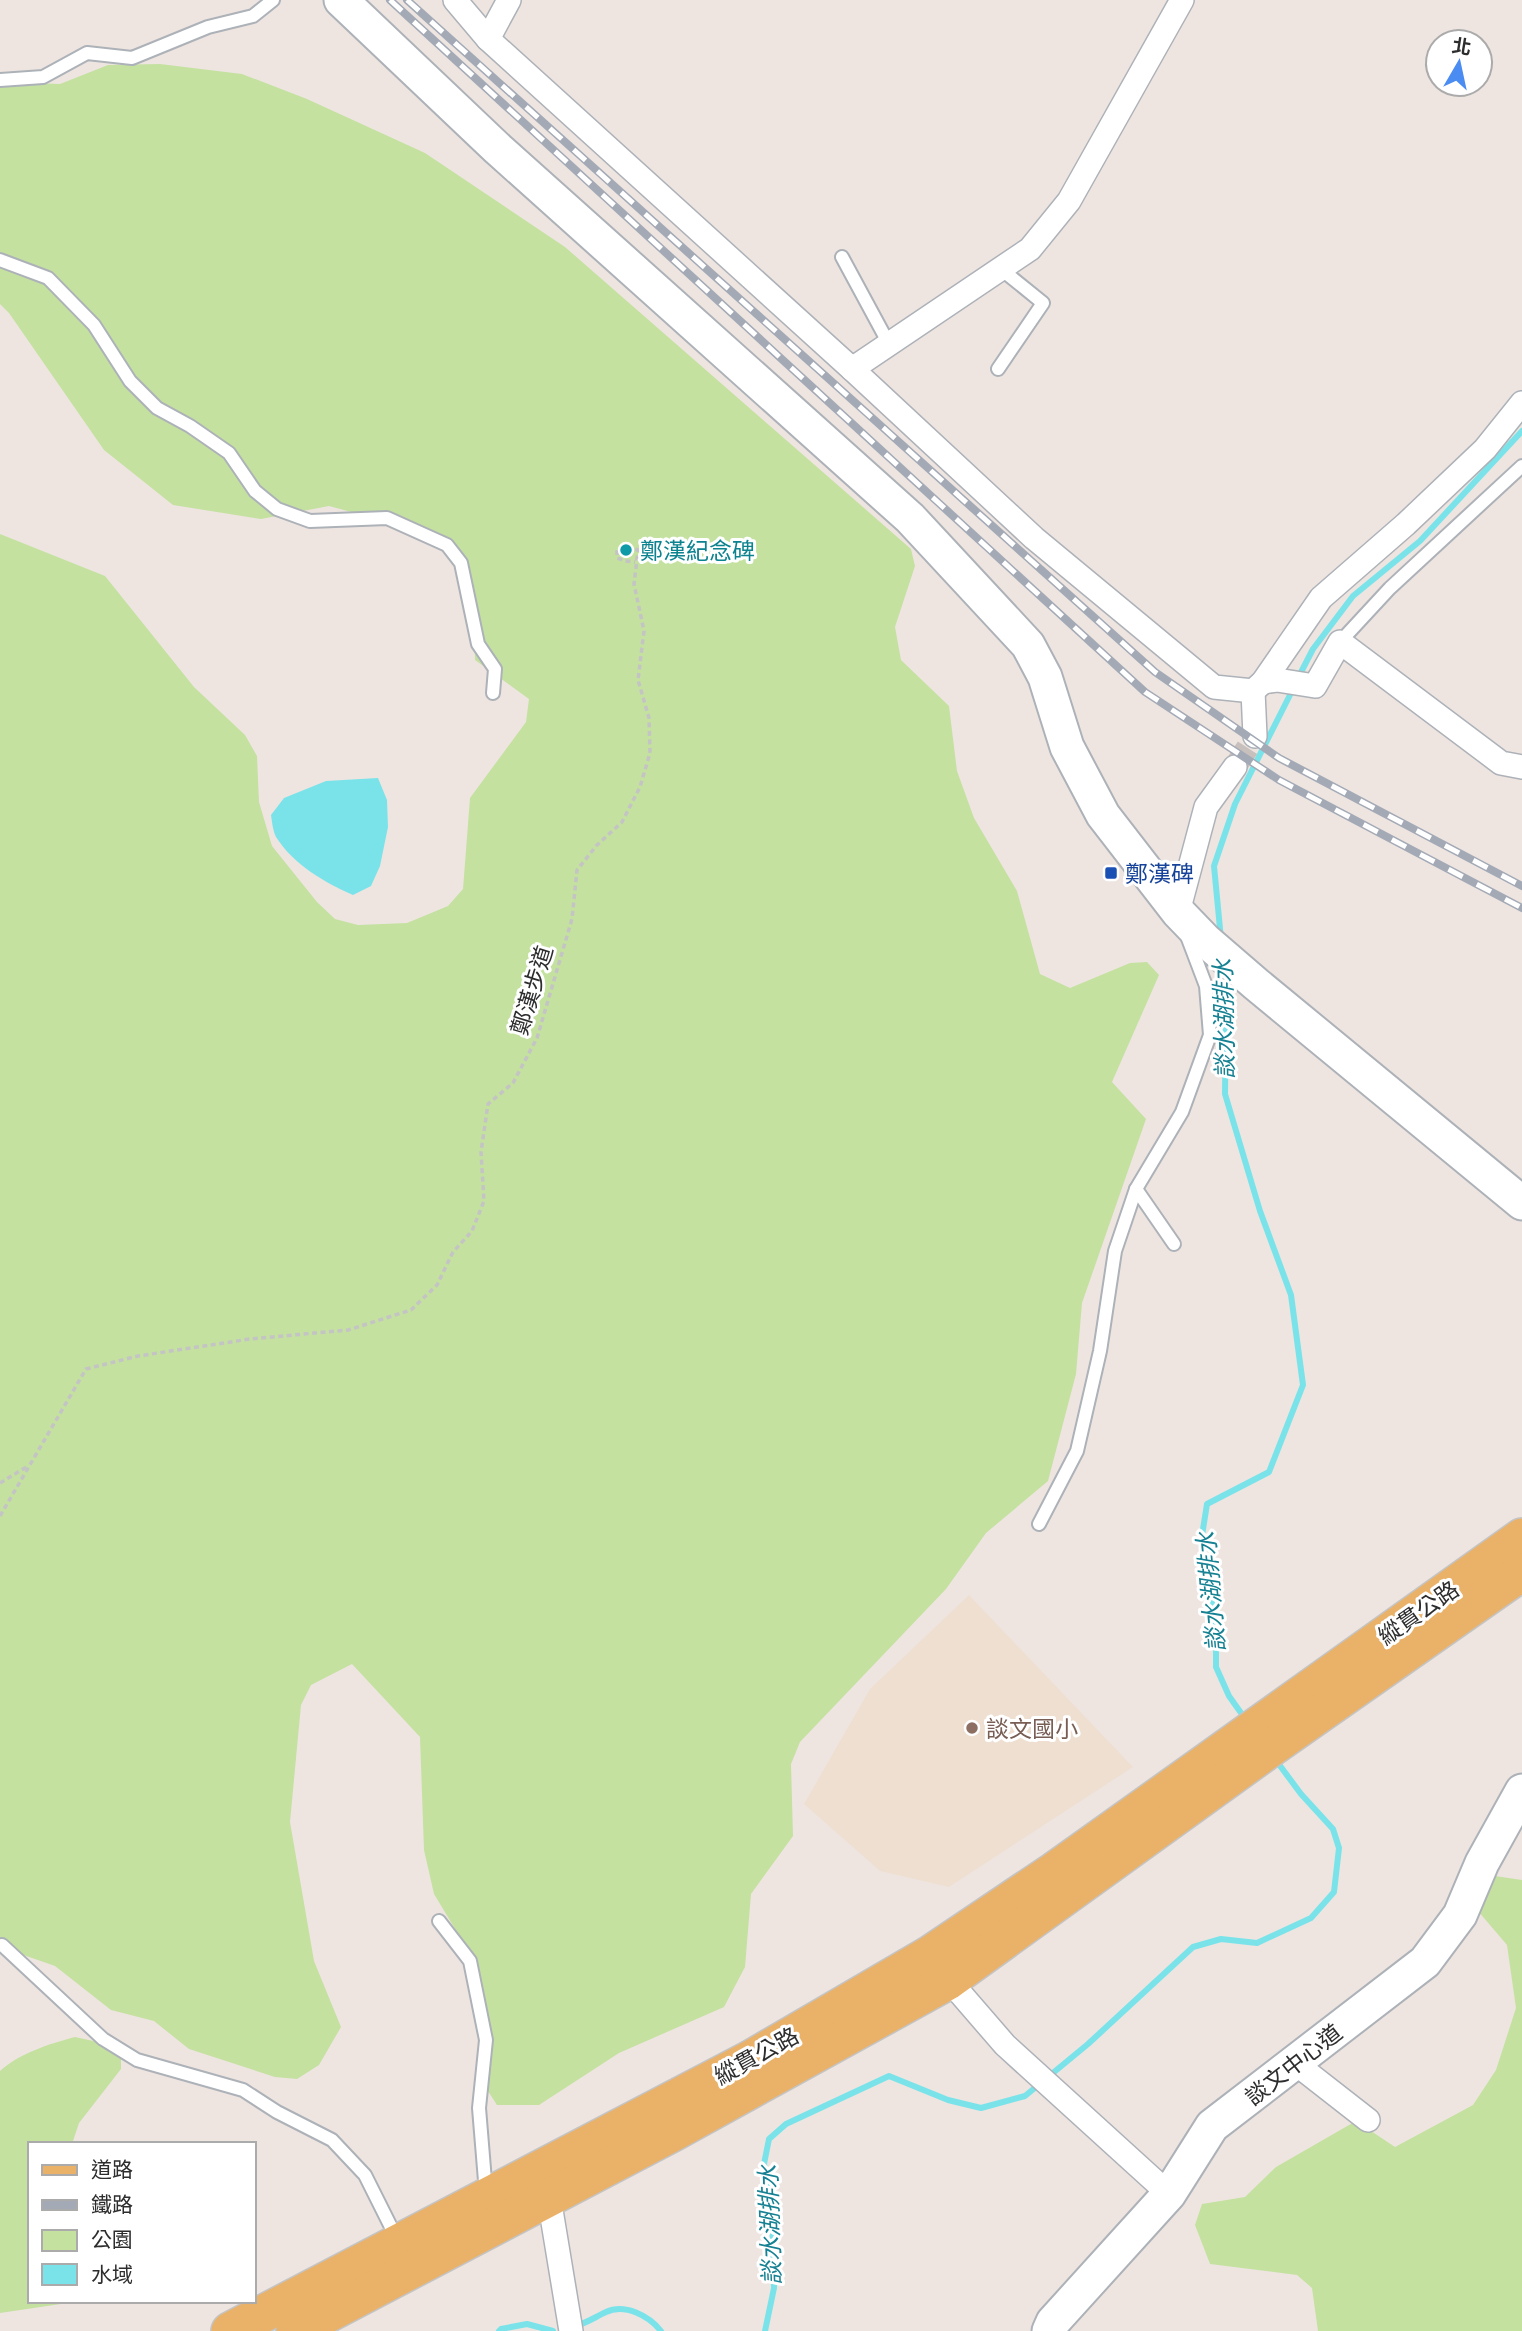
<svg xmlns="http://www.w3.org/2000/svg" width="1522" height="2331" viewBox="0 0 1522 2331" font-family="Manrope,'Noto Sans TC',sans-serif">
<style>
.education{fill:#eedfd1}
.green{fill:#c4e1a0}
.water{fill:#7ae3e9}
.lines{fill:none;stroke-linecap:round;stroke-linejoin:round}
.stream{stroke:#7ae3e9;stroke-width:6}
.street-tunnel{stroke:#c7c0bd;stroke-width:23;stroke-dasharray:23 11;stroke-linecap:butt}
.lane-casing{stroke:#adb2b8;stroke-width:16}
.street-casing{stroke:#adb2b8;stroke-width:26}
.secondary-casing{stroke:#adb2b8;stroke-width:37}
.primary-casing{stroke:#c4c4c4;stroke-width:40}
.path{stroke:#c4c4c4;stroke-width:3.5;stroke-dasharray:5 3.5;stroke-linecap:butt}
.lane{stroke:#fff;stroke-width:12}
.street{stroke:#fff;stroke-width:23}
.secondary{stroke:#fff;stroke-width:33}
.primary{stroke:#eab169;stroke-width:37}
.rail-casing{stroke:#a3aab6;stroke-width:8}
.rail{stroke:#fff;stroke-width:5;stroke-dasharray:16;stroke-linecap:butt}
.culture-dot{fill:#0f9aa8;stroke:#fff;stroke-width:2.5}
.transit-dot{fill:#1a4fb4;stroke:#fff;stroke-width:2.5}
.education-dot{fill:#8d6e63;stroke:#fff;stroke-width:2.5}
.labels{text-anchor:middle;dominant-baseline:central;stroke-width:6;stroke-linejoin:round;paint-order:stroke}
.culture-label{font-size:23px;fill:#0d838f;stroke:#fff;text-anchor:start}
.transit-label{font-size:23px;fill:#164399;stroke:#fff;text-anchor:start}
.street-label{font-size:23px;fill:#2d2d2d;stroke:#fff}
.education-label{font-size:23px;fill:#785e54;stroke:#fff;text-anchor:start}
.water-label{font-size:24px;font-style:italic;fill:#158193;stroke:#fff}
</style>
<rect width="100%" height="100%" fill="#eee5e1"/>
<polygon class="education" points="969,1595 1133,1767 949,1887 880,1871 804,1804 870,1689"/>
<g class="green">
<polygon points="160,64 242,74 307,99 425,153 565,247 911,549 915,566 895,627 901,660 949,706 957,771 974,818 1017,891 1040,974 1070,988 1130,963 1147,962 1159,975 1112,1082 1146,1119 1082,1303 1076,1374 1048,1481 986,1533 946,1589 800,1742 791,1764 793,1836 751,1894 745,1967 724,2007 619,2053 539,2105 497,2105 484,2085 483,2018 469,1952 434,1894 424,1850 420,1737 352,1664 311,1685 301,1705 290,1822 314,1961 341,2027 319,2065 297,2079 275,2077 189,2049 154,2021 111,2010 55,1966 12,1951 0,1950 0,534 105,576 194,687 245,735 257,756 259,802 272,846 317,902 335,919 358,925 407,923 448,906 463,889 470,798 526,722 529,699 475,660 474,593 456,552 418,530 329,506 261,519 173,505 104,450 9,313 0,304 0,82 60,84 108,65"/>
<polygon points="1495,1876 1522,1880 1522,2331 1318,2331 1312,2288 1297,2275 1210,2264 1195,2225 1202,2204 1245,2197 1276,2167 1356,2121 1395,2147 1473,2105 1496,2070 1516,2008 1507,1945 1478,1911 1475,1889"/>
<path d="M75,2037L121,2047V2069L79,2123L72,2144H30V2301H81L0,2313V2071C20,2053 49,2044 75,2037Z"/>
</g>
<path class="water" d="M378,778L387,800L388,827L380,866L371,886L353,895C324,882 294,865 276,837C273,831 272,822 271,815L284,798L326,781Z"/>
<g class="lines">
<g class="stream">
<polyline points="1298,678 1313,649 1353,596 1420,541 1522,431"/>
<polyline points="1221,939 1214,866 1235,804 1294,687"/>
<polyline points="1224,970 1226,999 1225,1094 1260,1211 1291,1295 1303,1385 1269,1472 1207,1504 1201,1542 1216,1626 1216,1667 1229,1696 1246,1720"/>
<path d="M575,2326C587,2323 595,2317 606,2312C625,2303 649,2316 661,2331"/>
<polyline points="499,2331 501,2329 527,2324 553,2331"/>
<polyline points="765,2331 774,2288 772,2202 764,2164 769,2139 786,2124 889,2076 948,2100 981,2108 1025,2096 1088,2044 1193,1947 1221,1939 1257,1943 1311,1918 1334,1892 1339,1848 1333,1829 1301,1794 1275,1759"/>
</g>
<polyline class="street-tunnel" points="1235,767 1255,736"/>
<defs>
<g id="lane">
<polyline points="0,80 43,77 87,53 132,58 208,27 253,16 273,0"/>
<polyline points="842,257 889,344"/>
<polyline points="0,260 48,278 94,325 130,381 157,408 190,426 229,453 255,491 277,509 310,521 387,518 447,545 461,563 478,644 495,669 493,693"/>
<polyline points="998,369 1043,303 1001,269"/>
<polyline points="1340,642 1390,588 1522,466"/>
<polyline points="1136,1189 1174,1244"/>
<polyline points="1039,1524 1077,1451 1100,1351 1115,1251 1136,1189 1182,1112 1210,1035 1206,986 1187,936"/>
<polyline points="439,1921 470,1961 486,2040 479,2108 486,2193"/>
<polyline points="2,1945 103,2039 137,2060 243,2090 277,2112 332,2140 365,2175 397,2239"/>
</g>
<g id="street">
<polyline points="455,0 488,39 852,369 1034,538 1214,687 1253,691 1263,682 1321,598 1406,524 1485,449 1522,403"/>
<polyline points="488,39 509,0"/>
<polyline points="852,369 1030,249 1069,201 1182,0"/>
<polyline points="1263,682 1277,680 1315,686 1340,642 1501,763 1522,767"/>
<polyline points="1253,691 1255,736"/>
<polyline points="1178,912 1206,807 1235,767"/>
<polyline points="941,1971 1005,2045 1169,2194"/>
<polyline points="1295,2063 1368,2120"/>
<polyline points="544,2190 549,2198 571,2331"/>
</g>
<g id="secondary">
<polyline points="341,0 498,149 910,518 1028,645 1045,677 1067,747 1103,815 1178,912 1205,940 1256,984 1522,1203"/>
<polyline points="1049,2331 1053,2322 1169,2194 1212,2126 1425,1962 1460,1915 1482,1863 1522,1791"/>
</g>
<g id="primary">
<polyline points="230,2331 749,2060 929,1955 1054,1871 1522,1537"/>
<polyline points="295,2331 674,2132 948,1981 1268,1750 1522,1572"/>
</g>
</defs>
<use href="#lane" class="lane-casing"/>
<use href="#street" class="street-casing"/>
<use href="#secondary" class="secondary-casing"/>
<use href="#primary" class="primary-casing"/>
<g class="path">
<polyline points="0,1483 28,1466"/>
<polyline points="0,1516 86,1369 138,1356 250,1339 348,1330 411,1310 437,1285 453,1252 472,1231 484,1201 481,1152 488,1104 513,1083 537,1038 572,919 577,870 597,845 622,822 640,787 650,753 649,718 638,680 644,631 634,584 638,550 625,545 617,550 617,558 625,561 635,562"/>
</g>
<use href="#lane" class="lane"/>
<use href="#street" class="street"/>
<use href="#secondary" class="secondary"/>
<use href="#primary" class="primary"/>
<defs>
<g id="rail">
<polyline points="390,0 1145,692 1279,780 1522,908"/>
<polyline points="407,0 1155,672 1279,758 1522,886"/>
</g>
</defs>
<use href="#rail" class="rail-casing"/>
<use href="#rail" class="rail"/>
</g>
<circle class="culture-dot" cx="626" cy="550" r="7"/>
<rect class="transit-dot" x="1104" y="866" width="14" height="14" rx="3.5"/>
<circle class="education-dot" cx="972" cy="1728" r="7"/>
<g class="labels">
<g class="culture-label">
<text x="640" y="550">鄭漢紀念碑</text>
</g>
<g class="transit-label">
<text x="1125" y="873">鄭漢碑</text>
</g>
<g class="street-label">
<text transform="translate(531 990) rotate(-73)">鄭漢步道</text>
<text transform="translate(1418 1612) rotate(-35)">縱貫公路</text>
<text transform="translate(756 2055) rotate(-29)">縱貫公路</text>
<text transform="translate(1293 2064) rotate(-38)">談文中心道</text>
</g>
<g class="education-label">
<text x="986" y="1728">談文國小</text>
</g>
<g class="water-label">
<text transform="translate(1223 1019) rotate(-91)">談水湖排水</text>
<text transform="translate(1210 1592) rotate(-95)">談水湖排水</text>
<text transform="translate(769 2225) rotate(-92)">談水湖排水</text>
</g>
</g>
<rect x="28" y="2142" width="228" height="161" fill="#ffffff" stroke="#ababab" stroke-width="2"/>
<rect x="42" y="2165" width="35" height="10" fill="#eab169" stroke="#ababab" stroke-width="2"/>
<text x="91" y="2177" font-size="21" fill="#2d2d2d">道路</text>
<rect x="42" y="2200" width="35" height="10" fill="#a3aab6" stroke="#ababab" stroke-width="2"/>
<text x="91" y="2212" font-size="21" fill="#2d2d2d">鐵路</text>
<rect x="42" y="2230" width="35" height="21" fill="#c4e1a0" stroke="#ababab" stroke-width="2"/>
<text x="91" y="2247" font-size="21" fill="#2d2d2d">公園</text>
<rect x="42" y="2264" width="35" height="21" fill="#7ae3e9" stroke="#ababab" stroke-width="2"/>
<text x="91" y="2282" font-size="21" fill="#2d2d2d">水域</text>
<g transform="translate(1459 63) rotate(9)"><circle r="33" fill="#ffffff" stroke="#ababab" stroke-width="2"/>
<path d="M0-5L12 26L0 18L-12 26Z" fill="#4a8cf1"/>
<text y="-10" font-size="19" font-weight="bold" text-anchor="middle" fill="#2d2d2d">北</text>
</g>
</svg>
